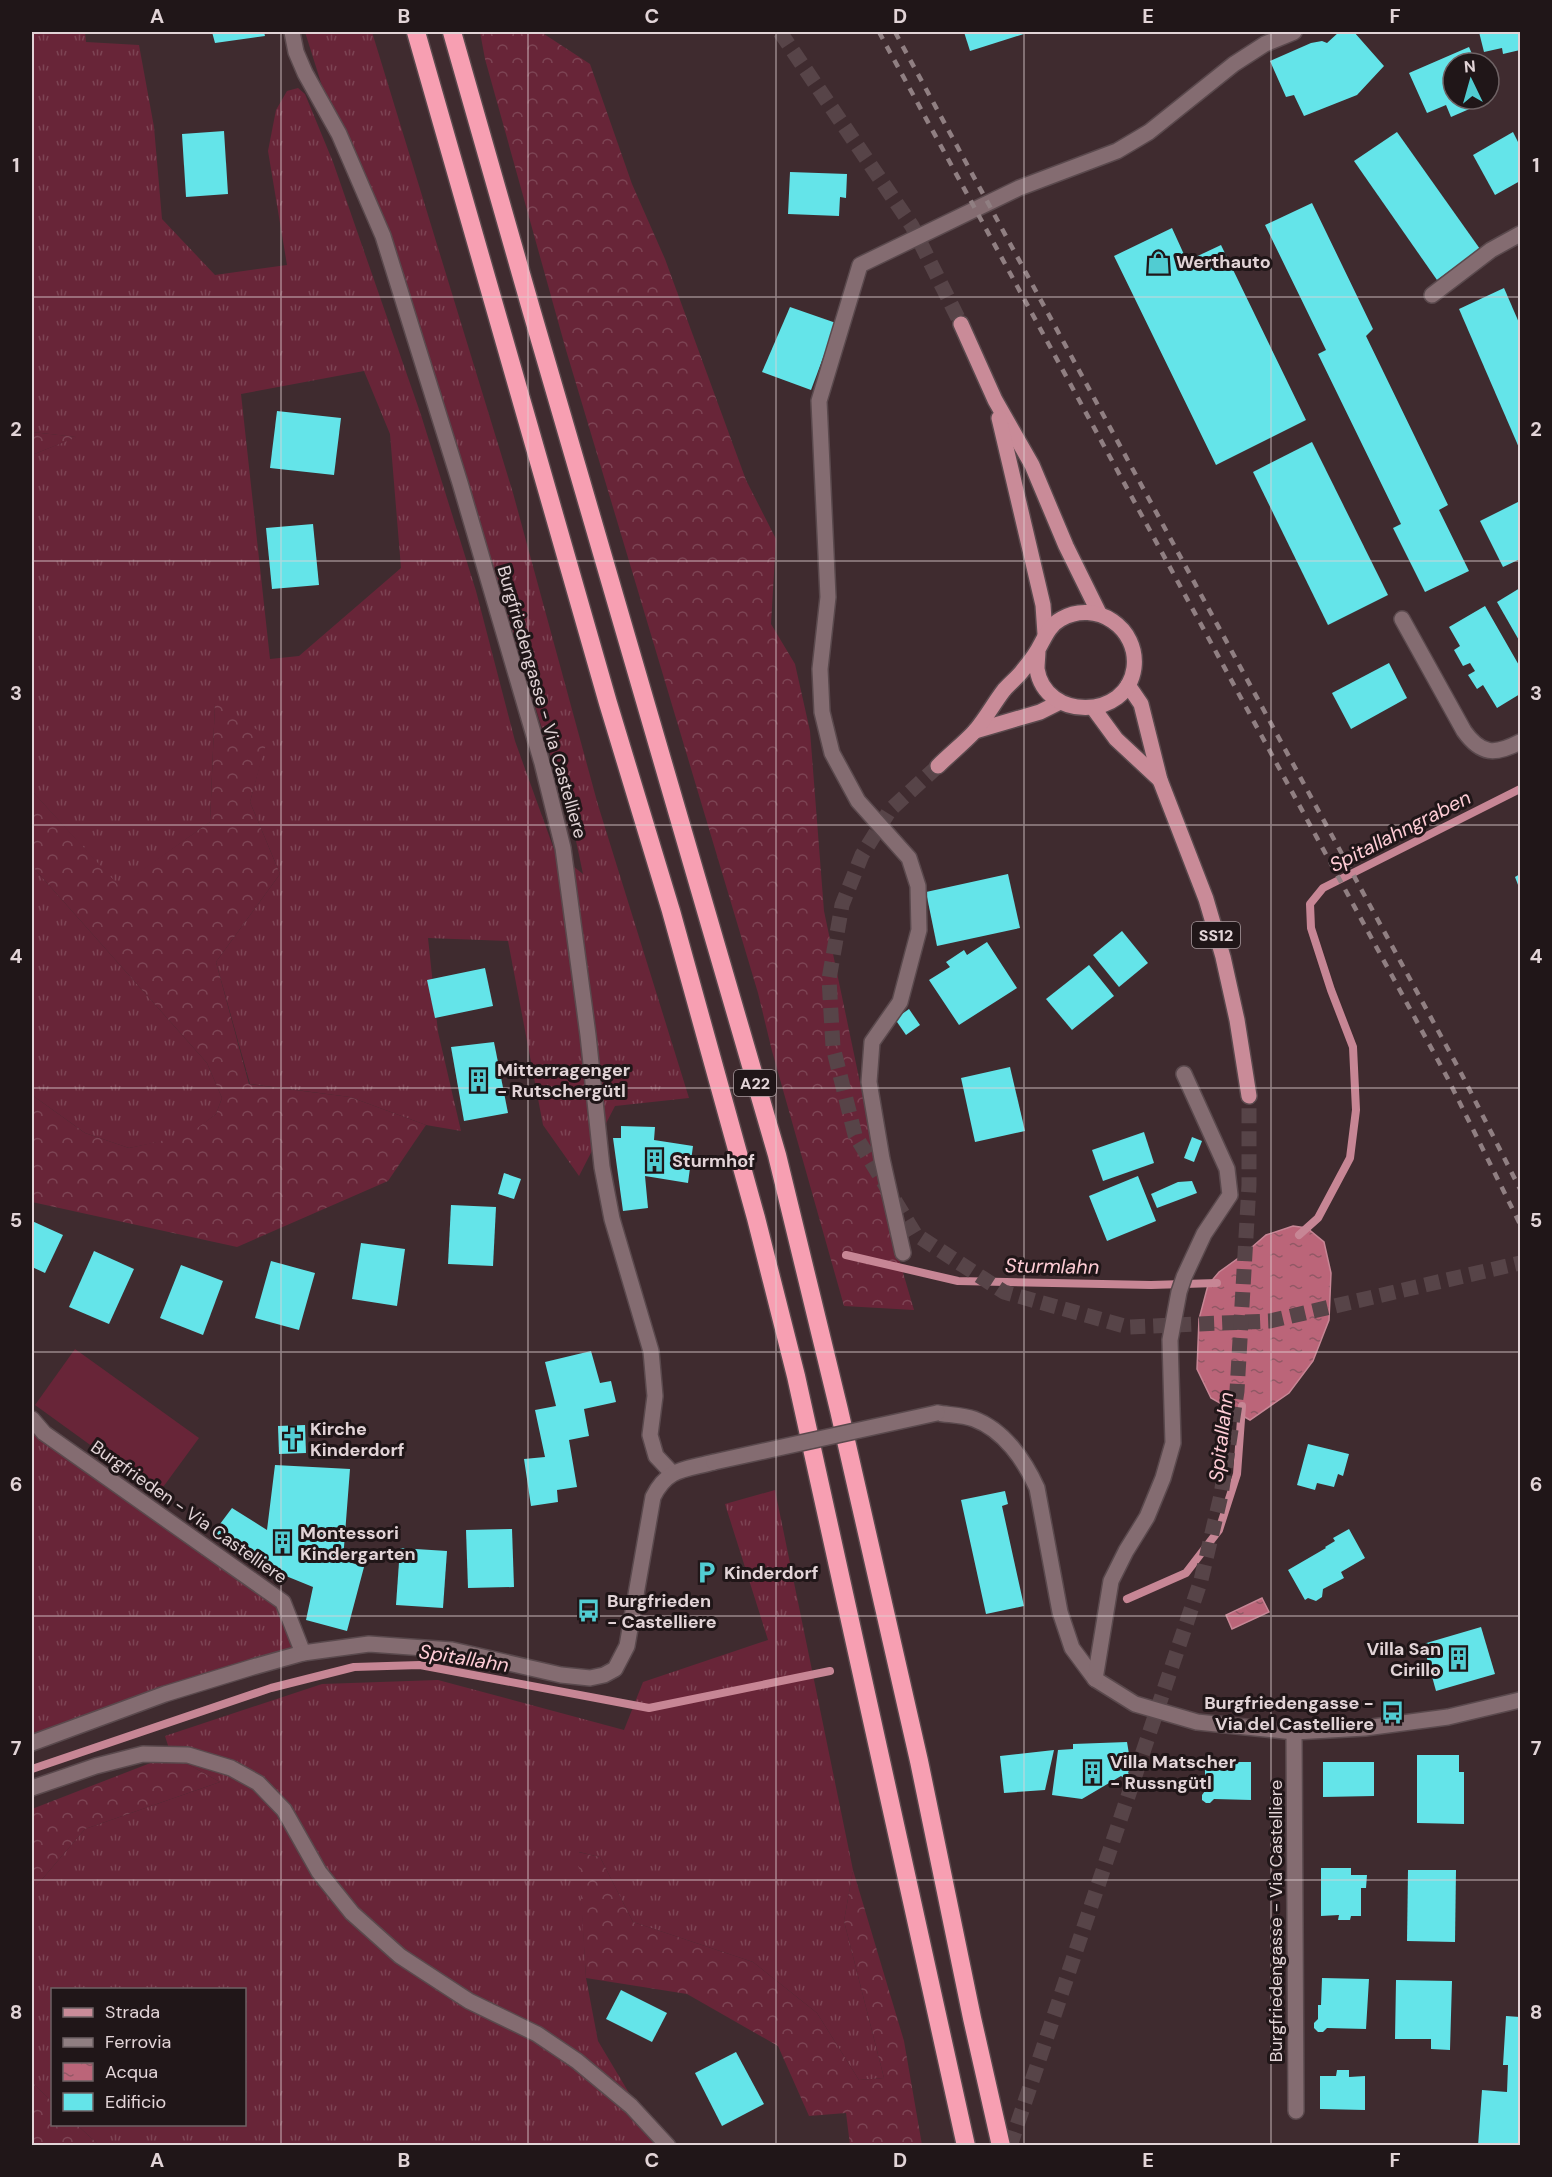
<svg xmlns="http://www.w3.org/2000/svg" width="1552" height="2177" viewBox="0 0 1552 2177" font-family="'DM Sans',sans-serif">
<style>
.grass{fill:url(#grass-tufts);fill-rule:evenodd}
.forest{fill:url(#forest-crowns)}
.garden{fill:#682538}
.water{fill:url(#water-ripples);stroke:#c78695;stroke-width:1.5}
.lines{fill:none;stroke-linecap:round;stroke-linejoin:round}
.stream{stroke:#c78695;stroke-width:8}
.building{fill:#64e4e9}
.primary-tunnel{stroke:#574448;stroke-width:15;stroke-dasharray:15 8;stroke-linecap:butt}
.street-casing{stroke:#5a494d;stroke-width:18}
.primary-casing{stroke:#5a494d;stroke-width:18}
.highway-casing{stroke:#5a494d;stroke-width:21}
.street{stroke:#846c71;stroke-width:15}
.primary{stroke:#c98b98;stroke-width:15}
.highway{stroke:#f79fb2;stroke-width:18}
.rail{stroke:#907f82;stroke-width:4.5;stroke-dasharray:8 8;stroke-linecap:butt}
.street-bridge-casing{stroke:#5a494d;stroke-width:18;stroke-linecap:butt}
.street-bridge{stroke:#846c71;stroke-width:15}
.grid{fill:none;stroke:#e2d4d7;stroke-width:1.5;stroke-opacity:0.55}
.labels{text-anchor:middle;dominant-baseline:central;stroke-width:6;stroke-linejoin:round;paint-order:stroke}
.shield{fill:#201618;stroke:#a89b9e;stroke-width:1.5}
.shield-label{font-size:16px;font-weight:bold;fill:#e2d4d7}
.poi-label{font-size:18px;font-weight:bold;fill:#e2d4d7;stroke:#201618;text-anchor:start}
.street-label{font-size:18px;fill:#e2d4d7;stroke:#201618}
.water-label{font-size:20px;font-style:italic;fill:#ffcdd6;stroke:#201618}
.neatline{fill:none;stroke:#e2d4d7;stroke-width:2}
.grid-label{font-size:20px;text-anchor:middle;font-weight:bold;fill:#e2d4d7}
</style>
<defs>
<pattern id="grass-tufts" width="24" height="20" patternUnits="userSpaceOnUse" patternTransform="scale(1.5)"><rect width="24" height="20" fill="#682538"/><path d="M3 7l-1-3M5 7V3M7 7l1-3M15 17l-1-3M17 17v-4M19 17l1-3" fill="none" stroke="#7d4454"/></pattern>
<pattern id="forest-crowns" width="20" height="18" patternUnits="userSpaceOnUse" patternTransform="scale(1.5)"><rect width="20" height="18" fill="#682538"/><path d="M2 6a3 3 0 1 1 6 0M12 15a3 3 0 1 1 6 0" fill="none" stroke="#7d4454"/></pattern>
<pattern id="water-ripples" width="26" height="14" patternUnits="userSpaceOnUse" patternTransform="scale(1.5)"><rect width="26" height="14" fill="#bb6579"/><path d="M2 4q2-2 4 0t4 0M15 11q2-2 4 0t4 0" fill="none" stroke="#915865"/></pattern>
</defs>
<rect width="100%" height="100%" fill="#3f2b2f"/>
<g class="grass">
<path d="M32,32H85L86,42L139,45L154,127L162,219L215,275L287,265L268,151L276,110L287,91L298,88L305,94L333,162L421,415L476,591L515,741L555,852L583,874L575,836L566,804L458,463L381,212L356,154L328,105L305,32H372L513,493L598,805L689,1098L615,1106L579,1176L543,1125L508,941L428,938L438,1032L461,1131L426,1125L350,1097L250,1084L216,962L280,874L250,802L267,737L215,703L210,822L119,887L32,791V455L76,437L32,432ZM364,371L390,434L401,568L299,656L270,659L241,394Z"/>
<polygon points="32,866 207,1063 222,1098 216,1114 188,1136 129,1148 85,1133 32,1095"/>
<polygon points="32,1430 277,1607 303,1653 32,1743"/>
<polygon points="775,1490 853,1870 844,1921 884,2078 859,2080 817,2013 753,1962 633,1922 600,1857 579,1852 586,1978 598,2041 660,2145 99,2145 77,2125 244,2124 244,1990 52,1990 52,2102 32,2082 32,1891 85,1829 220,1782 171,1755 165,1736 322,1684 438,1680 624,1730 643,1682 768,1640 725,1504"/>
</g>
<g class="forest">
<polygon points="480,32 541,32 590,64 632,184 665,259 746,480 776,539 771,624 795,664 810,731 824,911 892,1235 914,1310 844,1306 772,1051 758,993 566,350 485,59"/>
<polygon points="32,432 77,437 32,455"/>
<polygon points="215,702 268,737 250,802 280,874 216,962 249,1084 350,1097 426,1125 388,1181 237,1247 32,1202 32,1095 85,1133 129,1148 188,1135 216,1114 222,1098 207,1063 32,866 32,791 119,886 210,822"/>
<polygon points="171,1755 220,1782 85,1829 32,1891 32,1809"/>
<polygon points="578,1852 600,1857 633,1922 753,1962 817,2013 859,2080 884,2078 844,1921 853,1870 904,2041 922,2145 850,2145 846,2113 809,2116 778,2046 687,1994 586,1978"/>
<polygon points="32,2082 52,2102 52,2124 77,2125 99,2145 32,2145"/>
</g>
<polygon class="garden" points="75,1349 199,1438 158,1494 35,1405"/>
<g class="water">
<polygon points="1293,1226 1307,1228 1324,1242 1331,1273 1329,1320 1313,1361 1289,1393 1250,1420 1211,1398 1197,1369 1199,1319 1208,1285 1219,1272 1244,1254 1266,1235"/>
<polygon points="1262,1598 1269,1612 1232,1629 1226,1615"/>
</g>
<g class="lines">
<g class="stream">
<polyline points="1299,1235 1318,1218 1350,1158 1356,1110 1353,1047 1331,990 1311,928 1310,904 1323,888 1520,789"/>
<polyline points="846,1255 958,1281 1151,1285 1217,1283"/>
<polyline points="1127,1599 1186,1573 1219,1530 1237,1474 1242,1406"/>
<polyline points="32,1769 271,1688 354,1667 420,1665 649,1708 830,1671"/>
</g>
</g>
<g class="building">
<polygon points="212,32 264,32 265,36 215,43"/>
<polygon points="964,32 1030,32 970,51"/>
<polygon points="1339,32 1354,32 1384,66 1357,95 1304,116 1294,95 1286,97 1270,61 1311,43 1322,41 1327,43"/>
<polygon points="1479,32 1520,32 1520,50 1503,54 1502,48 1484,52"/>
<polygon points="1469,47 1476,63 1453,63 1453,99 1471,99 1474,107 1451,117 1446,105 1427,113 1409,73"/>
<polygon points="224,131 228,194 186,197 182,134"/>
<polygon points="1397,132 1480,249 1437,280 1354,161"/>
<polygon points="1513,132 1520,146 1520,181 1495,195 1473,155"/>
<polygon points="790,172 847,174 846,198 840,197 839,216 788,214"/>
<polygon points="1312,203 1373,329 1366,336 1448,505 1439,510 1469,571 1425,592 1393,528 1401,524 1318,354 1326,350 1265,225"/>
<polygon points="1172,228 1187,261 1221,245 1306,420 1216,465 1114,256"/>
<polygon points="1504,288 1520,325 1520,450 1459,309"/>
<polygon points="790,307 836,323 811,390 762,372"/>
<polygon points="277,411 341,418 334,475 270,468"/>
<polygon points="1312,442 1388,595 1328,625 1253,472"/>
<polygon points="1520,501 1520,559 1503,567 1480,521"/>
<polygon points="313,524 319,585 272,589 266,528"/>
<polygon points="1520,588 1520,642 1497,602"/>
<polygon points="1485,606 1520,667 1520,694 1497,708 1483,685 1477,689 1468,675 1475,671 1470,663 1463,666 1454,650 1460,646 1449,627"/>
<polygon points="1389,663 1407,698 1351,729 1332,693"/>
<polygon points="1008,874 1020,928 937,946 926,892"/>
<polygon points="1520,874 1520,890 1515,877"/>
<polygon points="1122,931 1148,963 1119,987 1093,955"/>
<polygon points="987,942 1017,988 959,1025 929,980 950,967 946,962 964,950 967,955"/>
<polygon points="1089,965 1114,996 1072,1030 1046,999"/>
<polygon points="485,968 493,1006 435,1018 427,980"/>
<polygon points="909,1009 920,1025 906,1035 895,1019"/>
<polygon points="494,1042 508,1113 464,1121 451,1047"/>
<polygon points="1010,1067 1025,1131 975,1142 961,1078"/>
<polygon points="621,1126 655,1127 654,1140 693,1146 688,1183 645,1176 648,1208 623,1211 613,1138 621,1138"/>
<polygon points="1144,1132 1154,1163 1103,1181 1092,1150"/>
<polygon points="1192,1137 1202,1141 1194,1162 1184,1158"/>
<polygon points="504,1173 521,1179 514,1199 498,1194"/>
<polygon points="1138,1176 1156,1221 1107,1241 1089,1196"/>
<polygon points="1192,1181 1197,1193 1157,1208 1151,1194 1178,1182"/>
<polygon points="451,1205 496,1207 493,1266 448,1264"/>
<polygon points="32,1221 63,1235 45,1273 32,1267"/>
<polygon points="361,1243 405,1249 397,1306 352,1299"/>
<polygon points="94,1251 134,1269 109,1324 69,1307"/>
<polygon points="271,1261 315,1273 299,1330 255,1318"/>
<polygon points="181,1265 223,1281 203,1335 160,1318"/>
<polygon points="591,1351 600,1383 611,1381 616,1402 584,1409 589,1436 569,1440 577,1487 557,1490 558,1502 531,1506 524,1459 545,1457 535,1410 556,1406 545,1362"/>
<polygon points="305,1425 306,1453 279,1454 278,1426"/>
<polygon points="1308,1444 1349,1454 1343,1476 1338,1474 1334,1487 1317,1483 1315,1490 1297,1485"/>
<polygon points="275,1465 350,1469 343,1560 364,1567 347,1631 306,1620 313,1587 242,1558 211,1536 232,1508 267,1530"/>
<polygon points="1005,1491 1008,1504 1002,1506 1024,1606 986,1614 961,1500"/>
<polygon points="512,1529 514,1587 468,1588 466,1530"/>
<polygon points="1349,1529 1365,1558 1341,1572 1344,1578 1323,1589 1322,1597 1316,1601 1308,1598 1305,1600 1288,1570 1326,1548 1325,1547 1335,1541 1333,1538"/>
<polygon points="400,1548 447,1551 443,1608 396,1605"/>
<polygon points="1481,1627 1495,1674 1436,1691 1423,1644"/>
<polygon points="1127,1742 1130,1760 1126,1763 1134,1769 1124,1778 1121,1776 1082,1799 1052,1795 1058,1750 1073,1749 1073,1744"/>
<polygon points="1054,1750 1045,1790 1004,1793 1000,1756"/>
<polygon points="1417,1755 1459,1755 1459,1772 1464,1772 1464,1824 1417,1823"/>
<polygon points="1205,1762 1251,1762 1251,1800 1214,1799 1210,1803 1206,1803 1202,1800 1202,1795 1205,1791"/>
<polygon points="1323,1762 1374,1762 1374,1796 1323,1797"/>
<polygon points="1321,1868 1351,1868 1351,1875 1367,1875 1366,1888 1361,1888 1361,1916 1351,1916 1350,1920 1338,1920 1339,1915 1321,1916"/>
<polygon points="1519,1868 1520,1868 1520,1885 1518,1885"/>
<polygon points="1408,1870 1456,1870 1455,1942 1407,1941"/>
<polygon points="1322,1978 1369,1979 1366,2029 1327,2028 1323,2032 1318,2032 1314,2028 1314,2023 1318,2019 1318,2005 1321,2005"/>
<polygon points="1396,1980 1452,1981 1450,2050 1431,2049 1431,2039 1395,2039"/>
<polygon points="621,1990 667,2013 652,2042 606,2019"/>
<polygon points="1506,2016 1520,2017 1520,2146 1478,2146 1482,2090 1507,2092 1508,2065 1503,2065"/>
<polygon points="736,2052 764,2104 722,2126 695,2073"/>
<polygon points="1337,2070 1349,2070 1349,2077 1365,2076 1365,2110 1320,2109 1320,2076 1336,2076"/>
</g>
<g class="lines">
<g class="primary-tunnel">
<polyline points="780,32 912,226 961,324"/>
<polyline points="938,766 890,810 862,855 842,905 829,979 833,1047 855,1135 915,1234 1004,1292 1128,1327 1270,1321 1520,1263"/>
<polyline points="1010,2146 1201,1580 1221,1495 1237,1391 1249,1185 1249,1096"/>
</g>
<defs>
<g id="street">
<polyline points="292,32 296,52 305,73 339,134 383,236 460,483 542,763 563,848 588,1035 602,1167 612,1219 651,1351 655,1396 650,1435 656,1456 672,1473"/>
<polyline points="1432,295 1491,250 1520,234"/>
<path d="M1402,619L1464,731C1481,755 1495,755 1520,742"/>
<polyline points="903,1253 882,1159 869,1082 872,1042 900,1002 919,930 918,886 909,858 858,801 832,753 822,712 820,669 828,597 819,401 860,265 1019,188 1117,151 1149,132 1234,64 1265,44 1294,32"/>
<path d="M937,1413C949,1415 963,1415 974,1419C1004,1430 1025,1461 1037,1488L1060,1612L1072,1648L1095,1679L1135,1704L1197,1722L1294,1732L1365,1728L1448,1717L1520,1700"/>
<polyline points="32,1419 44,1433 283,1602 303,1653"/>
<polyline points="1095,1679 1111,1581 1126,1551 1147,1517 1163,1478 1173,1443 1170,1340 1179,1292 1184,1277 1204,1234 1230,1195 1227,1169 1184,1074"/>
<polyline points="1294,1732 1296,2111"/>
<path d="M32,1743L165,1694L253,1667L303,1653L369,1644L452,1650L561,1675L590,1678L604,1675L615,1669L627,1646L653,1497C667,1468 684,1470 714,1462"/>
<polyline points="32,1788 96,1766 143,1754 188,1755 231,1768 258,1783 284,1810 319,1872 352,1913 400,1956 469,2001 537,2034 577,2061 631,2106 668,2146"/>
</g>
<g id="primary">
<polyline points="961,324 995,400 1032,465 1066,546 1099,613"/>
<polyline points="999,418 1043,605 1045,634"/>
<polyline points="1128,685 1141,704 1160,780 1206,899 1223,957 1237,1020 1249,1096"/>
<polyline points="1094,709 1116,739 1160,780"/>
<polyline points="975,731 1040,712 1060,702"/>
<path d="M938,766C950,754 964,743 975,731C986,718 994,703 1004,690C1010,683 1018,677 1023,670C1028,664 1033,658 1037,651C1044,640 1048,626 1061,619C1096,599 1139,628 1134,668C1127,720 1045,721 1037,669C1037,663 1038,656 1038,650"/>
</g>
<g id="highway">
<polyline points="416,32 608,703 671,911 756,1218 796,1376 966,2146"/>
<polyline points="452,32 531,309 777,1155 839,1410 919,1761 972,2018 1001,2146"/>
</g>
</defs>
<use href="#street" class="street-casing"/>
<use href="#primary" class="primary-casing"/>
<use href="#highway" class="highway-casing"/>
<use href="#street" class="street"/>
<use href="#primary" class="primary"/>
<use href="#highway" class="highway"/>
<g class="rail">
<polyline points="879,32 1447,1077 1520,1224"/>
<polyline points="895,32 1460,1071 1520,1189"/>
</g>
<defs>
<polyline id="street-bridge" points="714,1462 937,1413"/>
</defs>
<use href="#street-bridge" class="street-bridge-casing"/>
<use href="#street-bridge" class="street-bridge"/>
</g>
<path class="grid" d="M281,32V2146M528,32V2146M776,32V2146M1024,32V2146M1271,32V2146M32,297H1520M32,561H1520M32,825H1520M32,1088H1520M32,1352H1520M32,1616H1520M32,1880H1520"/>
<defs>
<symbol id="shop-bare" viewBox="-9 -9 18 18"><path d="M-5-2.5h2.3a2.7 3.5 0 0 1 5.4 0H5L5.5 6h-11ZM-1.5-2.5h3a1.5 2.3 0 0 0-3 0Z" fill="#51ccd2" stroke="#201618" stroke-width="2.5" paint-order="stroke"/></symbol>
<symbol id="building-bare" viewBox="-9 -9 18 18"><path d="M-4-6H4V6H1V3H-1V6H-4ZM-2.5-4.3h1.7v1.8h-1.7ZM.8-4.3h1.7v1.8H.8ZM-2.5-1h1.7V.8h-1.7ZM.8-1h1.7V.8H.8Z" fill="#51ccd2" stroke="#201618" stroke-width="2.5" paint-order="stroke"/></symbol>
<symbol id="church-bare" viewBox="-9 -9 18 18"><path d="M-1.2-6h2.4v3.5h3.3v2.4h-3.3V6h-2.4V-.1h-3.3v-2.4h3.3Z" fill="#51ccd2" stroke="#201618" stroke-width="2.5" paint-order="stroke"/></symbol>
<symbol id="parking-bare" viewBox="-9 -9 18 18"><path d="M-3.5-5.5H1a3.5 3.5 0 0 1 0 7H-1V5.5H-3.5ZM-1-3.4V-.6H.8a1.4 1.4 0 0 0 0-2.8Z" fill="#51ccd2" stroke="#201618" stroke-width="2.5" paint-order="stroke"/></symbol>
<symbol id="bus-bare" viewBox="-9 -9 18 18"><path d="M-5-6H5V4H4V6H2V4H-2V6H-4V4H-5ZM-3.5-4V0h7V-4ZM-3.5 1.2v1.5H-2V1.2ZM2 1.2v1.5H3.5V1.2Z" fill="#51ccd2" stroke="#201618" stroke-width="2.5" paint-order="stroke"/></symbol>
</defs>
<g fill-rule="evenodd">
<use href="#shop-bare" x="1142" y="246" width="33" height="33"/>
<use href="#building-bare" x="462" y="1064" width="33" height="33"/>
<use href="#building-bare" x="638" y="1144" width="33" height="33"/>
<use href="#church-bare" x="276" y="1422" width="33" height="33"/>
<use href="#building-bare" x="266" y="1526" width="33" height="33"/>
<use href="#parking-bare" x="690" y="1556" width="33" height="33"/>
<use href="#bus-bare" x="572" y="1594" width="33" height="33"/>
<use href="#building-bare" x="1442" y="1642" width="33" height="33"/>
<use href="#bus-bare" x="1376" y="1696" width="33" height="33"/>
<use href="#building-bare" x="1076" y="1756" width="33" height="33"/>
</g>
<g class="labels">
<g class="shield">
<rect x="1192" y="922" width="48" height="26" rx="4.5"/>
<rect x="734" y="1070" width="42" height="26" rx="4.5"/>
</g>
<g class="shield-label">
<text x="1216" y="935">SS12</text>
<text x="755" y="1083">A22</text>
</g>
<g class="poi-label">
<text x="1176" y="262">Werthauto</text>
<text x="497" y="1070">Mitterragenger<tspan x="497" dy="21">- Rutschergütl</tspan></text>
<text x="672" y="1161">Sturmhof</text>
<text x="310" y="1429">Kirche<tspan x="310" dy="21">Kinderdorf</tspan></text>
<text x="300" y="1533">Montessori<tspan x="300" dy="21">Kindergarten</tspan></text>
<text x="724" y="1573">Kinderdorf</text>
<text x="607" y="1601">Burgfrieden<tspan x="607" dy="21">- Castelliere</tspan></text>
<text x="1441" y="1649" text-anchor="end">Villa San<tspan x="1441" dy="21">Cirillo</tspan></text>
<text x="1374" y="1703" text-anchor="end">Burgfriedengasse -<tspan x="1374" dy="21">Via del Castelliere</tspan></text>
<text x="1110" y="1762">Villa Matscher<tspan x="1110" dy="21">- Russngütl</tspan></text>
</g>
<g class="street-label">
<text transform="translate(542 702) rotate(74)">Burgfriedengasse - Via Castelliere</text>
<text transform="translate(189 1512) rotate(35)">Burgfrieden - Via Castelliere</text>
<text transform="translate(1276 1921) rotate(-90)">Burgfriedengasse - Via Castelliere</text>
</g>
<g class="water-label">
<text transform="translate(1400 831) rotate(-27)">Spitallahngraben</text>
<text transform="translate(1052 1266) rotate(1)">Sturmlahn</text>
<text transform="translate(1221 1437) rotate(-83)">Spitallahn</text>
<text transform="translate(464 1658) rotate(9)">Spitallahn</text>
</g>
</g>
<rect width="1552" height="2177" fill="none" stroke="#201618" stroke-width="66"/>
<rect x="51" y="1988" width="195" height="138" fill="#201618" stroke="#6e6264" stroke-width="1.5"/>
<rect x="63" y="2008" width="30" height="9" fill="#c98b98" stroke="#6e6264" stroke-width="1.5"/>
<text x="105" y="2018" font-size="18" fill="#e2d4d7">Strada</text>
<rect x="63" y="2038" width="30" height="9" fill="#907f82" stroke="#6e6264" stroke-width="1.5"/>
<text x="105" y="2048" font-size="18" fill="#e2d4d7">Ferrovia</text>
<rect x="63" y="2063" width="30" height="18" fill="url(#water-ripples)" stroke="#6e6264" stroke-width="1.5"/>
<text x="105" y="2078" font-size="18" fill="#e2d4d7">Acqua</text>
<rect x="63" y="2093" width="30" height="18" fill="#64e4e9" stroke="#6e6264" stroke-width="1.5"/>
<text x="105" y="2108" font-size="18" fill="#e2d4d7">Edificio</text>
<g transform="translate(1471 81) rotate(355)"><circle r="28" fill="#201618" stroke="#6e6264" stroke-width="1.5"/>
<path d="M0-4.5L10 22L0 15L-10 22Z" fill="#51ccd2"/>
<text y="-9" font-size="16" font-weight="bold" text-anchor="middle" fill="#e2d4d7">N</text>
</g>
<rect x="33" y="33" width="1486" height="2111" class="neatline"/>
<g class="grid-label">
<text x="157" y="23">A</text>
<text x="404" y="23">B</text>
<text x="652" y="23">C</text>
<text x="900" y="23">D</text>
<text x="1148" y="23">E</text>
<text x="1395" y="23">F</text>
<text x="16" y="172">1</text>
<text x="1536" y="172">1</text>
<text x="16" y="436">2</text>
<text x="1536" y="436">2</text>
<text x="16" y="700">3</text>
<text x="1536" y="700">3</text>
<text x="16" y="963">4</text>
<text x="1536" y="963">4</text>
<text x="16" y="1227">5</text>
<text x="1536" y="1227">5</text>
<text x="16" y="1491">6</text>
<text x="1536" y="1491">6</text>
<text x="16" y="1755">7</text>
<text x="1536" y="1755">7</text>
<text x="16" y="2019">8</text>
<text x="1536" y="2019">8</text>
<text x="157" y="2167">A</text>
<text x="404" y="2167">B</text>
<text x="652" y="2167">C</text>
<text x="900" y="2167">D</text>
<text x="1148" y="2167">E</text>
<text x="1395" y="2167">F</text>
</g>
</svg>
